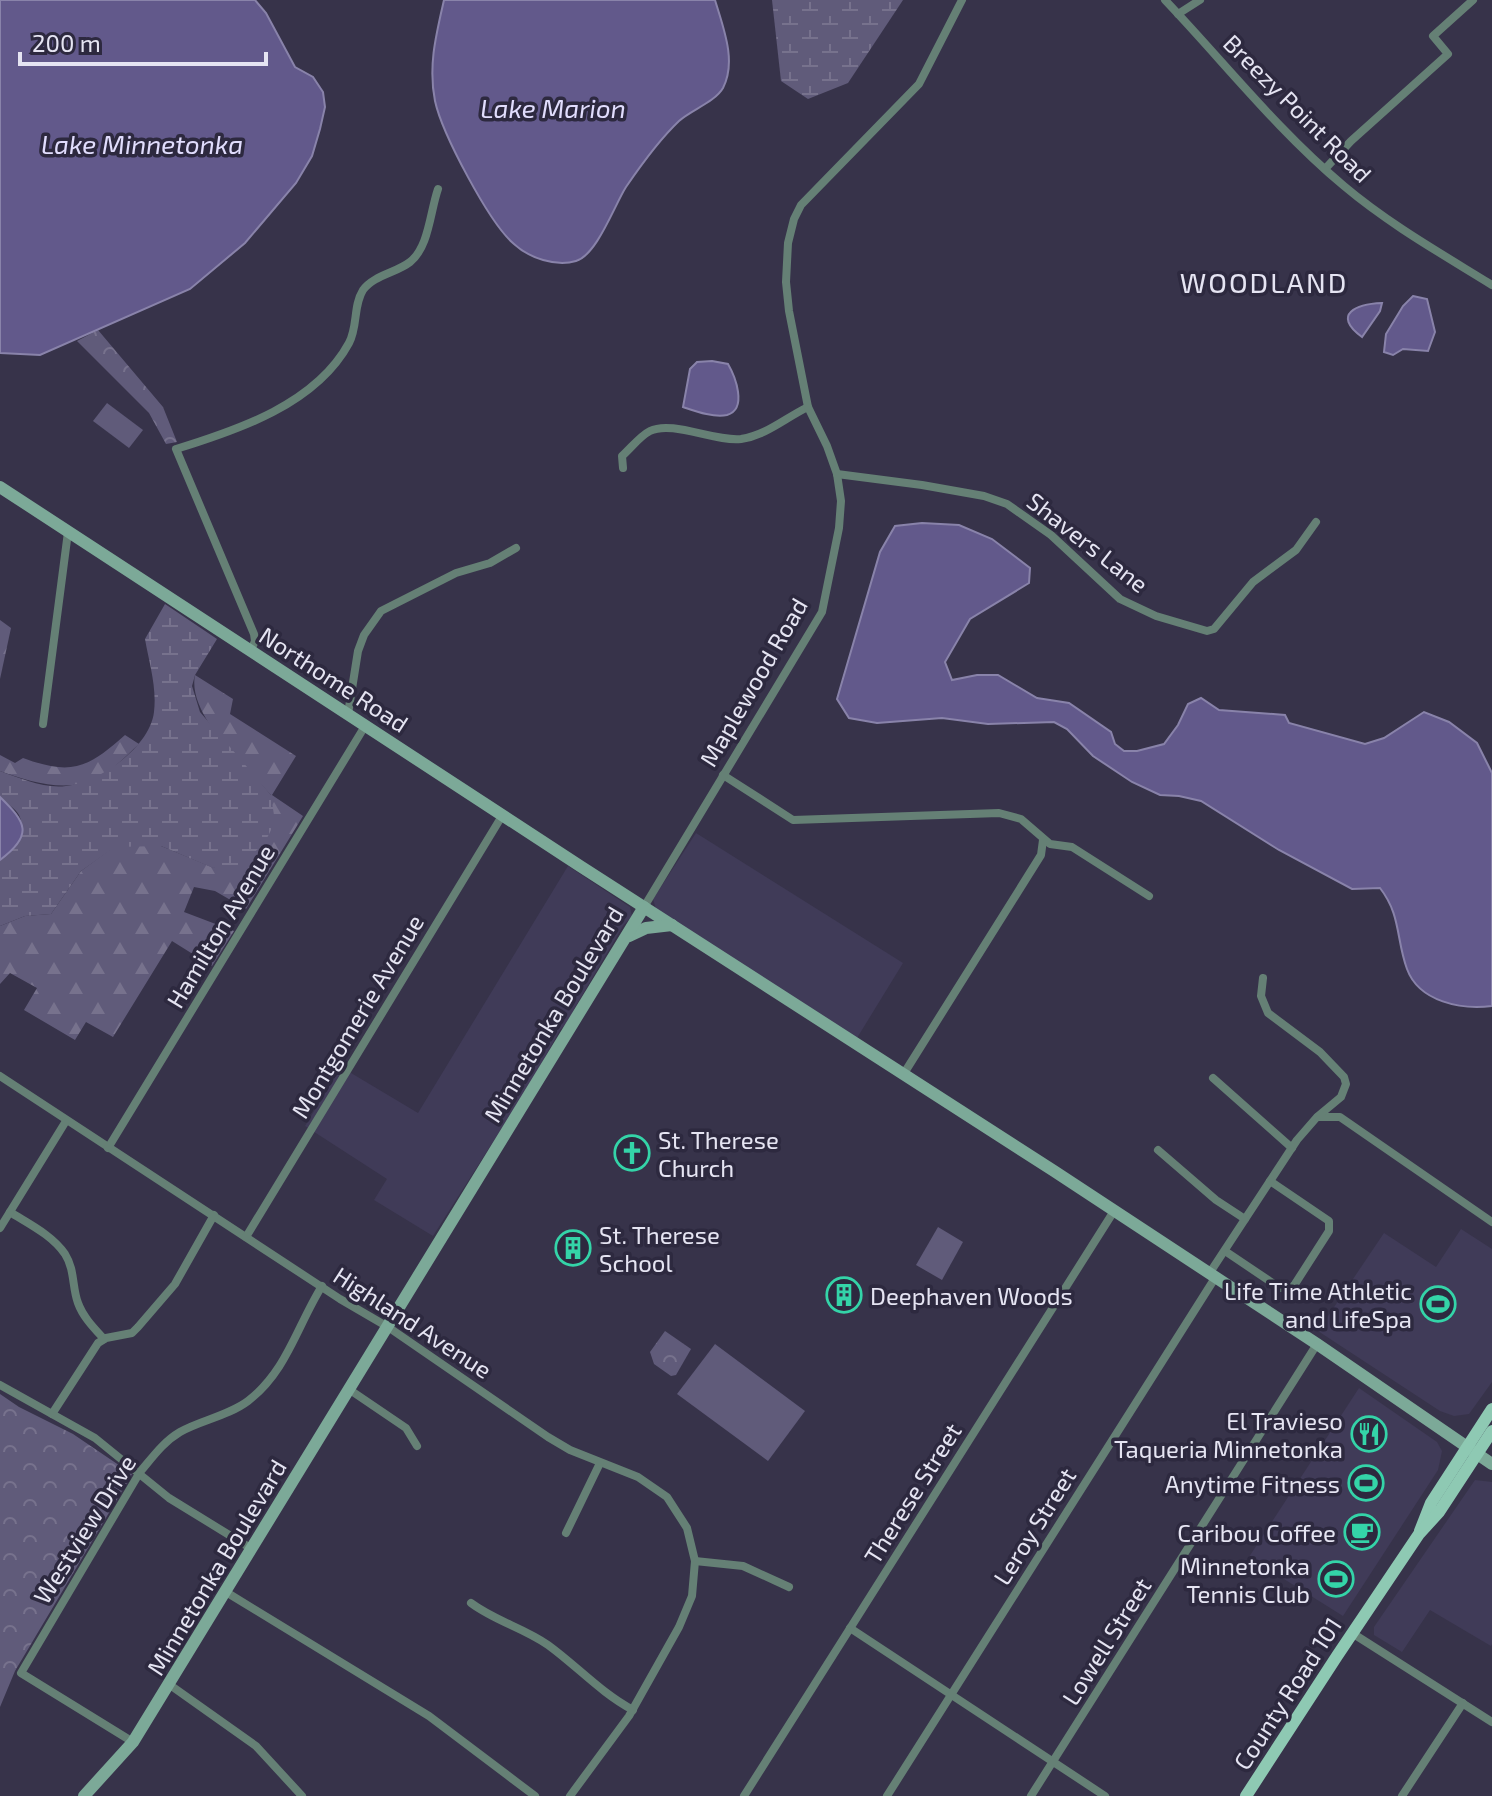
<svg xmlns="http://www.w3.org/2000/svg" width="1492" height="1796" viewBox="0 0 1492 1796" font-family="'Exo 2',sans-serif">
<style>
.built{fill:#403b58}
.green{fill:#605b7a}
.forest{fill:url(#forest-firs)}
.wetland{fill:url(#wetland-marsh)}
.park{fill:url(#park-crowns)}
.water{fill:#62598b;stroke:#8983aa;stroke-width:2}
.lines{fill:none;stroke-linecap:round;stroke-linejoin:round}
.street{stroke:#658075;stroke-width:8}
.secondary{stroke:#7ca998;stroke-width:12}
.primary{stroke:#8ec9b3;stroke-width:12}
.labels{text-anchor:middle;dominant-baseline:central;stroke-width:7;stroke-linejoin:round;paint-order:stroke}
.street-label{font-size:24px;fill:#e5e4f2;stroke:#2d293f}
.poi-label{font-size:24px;fill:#e5e4f2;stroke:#2d293f;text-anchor:end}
.water-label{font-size:26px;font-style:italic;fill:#e1ddfd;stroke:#2d293f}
.quarter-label{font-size:28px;letter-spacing:2px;fill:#e5e4f2;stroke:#2d293f}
</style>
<defs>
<pattern id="forest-firs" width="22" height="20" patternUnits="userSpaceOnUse" patternTransform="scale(2)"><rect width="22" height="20" fill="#605b7a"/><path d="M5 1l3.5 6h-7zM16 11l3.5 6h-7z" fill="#77728d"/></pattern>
<pattern id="wetland-marsh" width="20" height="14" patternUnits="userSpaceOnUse" patternTransform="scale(2)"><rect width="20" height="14" fill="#605b7a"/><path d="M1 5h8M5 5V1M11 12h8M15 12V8" fill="none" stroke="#77728d"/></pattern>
<pattern id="park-crowns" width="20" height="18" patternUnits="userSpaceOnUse" patternTransform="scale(2)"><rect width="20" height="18" fill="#605b7a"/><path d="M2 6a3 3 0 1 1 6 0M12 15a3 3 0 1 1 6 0" fill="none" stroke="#77728d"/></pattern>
</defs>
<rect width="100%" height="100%" fill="#37334a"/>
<g class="built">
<polygon points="696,833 903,963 857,1038 656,909 653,899"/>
<polygon points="568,866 630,907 632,916 623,926 574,1009 570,1020 560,1030 530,1084 433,1236 374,1200 387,1179 305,1126 341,1067 418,1113"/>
<polygon points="1461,1229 1492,1249 1492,1382 1469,1414 1454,1416 1440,1411 1318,1331 1384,1233 1436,1267"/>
<polygon points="1359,1388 1437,1442 1442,1451 1438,1470 1343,1616 1249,1557"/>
<polygon points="1475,1480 1492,1482 1492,1644 1491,1646 1430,1610 1402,1652 1374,1635 1374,1627"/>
</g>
<g class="green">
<polygon points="107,403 143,430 129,448 93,421"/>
<polygon points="938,1227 963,1242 942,1280 916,1265"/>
<polygon points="715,1344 805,1411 768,1461 677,1394"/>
</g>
<g class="forest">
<polygon points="0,620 11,628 0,679"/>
<path d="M195,675L233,699L230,714L296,756L272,795L303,816L246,909L215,891L194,887L184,912L234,931L212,966L172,941L113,1037L86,1022L75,1040L24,1010L37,988L10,973L0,984V926L25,916L51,914L81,871L115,846H161L214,868L271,795C246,767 187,715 195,675Z"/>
<path d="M125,735L139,744C127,755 114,769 99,777C68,794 31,782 0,771V755L15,763L23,758C72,776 88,768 125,735Z"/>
</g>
<g class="wetland">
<polygon points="772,0 903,0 848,83 808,99 781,81"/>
<path d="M165,604L217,639L195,675L192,686L200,712L271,795L275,822L264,844L239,865L213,868L161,846L115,847L81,871L51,914L25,916L0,926V860C13,850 28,834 19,815C16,809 5,802 0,797V771C19,778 45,789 66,786C99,783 150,747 154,712C157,687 149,662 145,639Z"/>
</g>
<g class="park">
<polygon points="98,330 163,407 177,442 166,444 149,413 77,341"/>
<polygon points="665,1331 691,1349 676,1375 671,1376 654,1364 650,1352"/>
<polygon points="0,1394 19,1407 73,1434 132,1474 15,1671 0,1707"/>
</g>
<g class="water">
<polygon points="0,0 255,0 266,13 295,67 313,77 323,92 325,107 320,129 312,156 296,183 245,243 190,289 40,355 0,353"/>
<path d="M444,0H715C723,27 737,61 723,88C715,102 691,110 679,121C660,139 641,165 626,187C615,204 597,255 576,261C556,267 529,258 514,244C489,223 442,133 435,101C428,66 436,35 444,0Z"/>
<polygon points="1413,296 1427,299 1435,332 1428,351 1403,349 1393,355 1384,352 1386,334 1403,306"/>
<path d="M1382,303L1380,311L1362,337C1331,314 1357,304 1382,303Z"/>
<path d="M712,361L728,364C735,376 748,409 727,415C714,418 695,411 683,407L690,369L697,362Z"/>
<path d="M922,523L959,525L992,539L1030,568L1029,583L970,619L945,662L952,680L977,675H998L1037,698L1069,703L1111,732L1115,744L1124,751H1137L1164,744L1178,725L1188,704L1201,698L1219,710L1285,715L1289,723L1365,744L1384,738L1424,712L1449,722L1477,743L1492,773V1006C1462,1010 1419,1002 1407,969C1396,939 1401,915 1380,888L1352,889L1279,850L1201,801L1179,796L1160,795L1132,782L1093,756L1067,729L1054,722L988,724L942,718L877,723L849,718L837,699L880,552L895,526Z"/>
<path d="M0,797C26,822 34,835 0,860Z"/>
</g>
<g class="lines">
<g class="street">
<path d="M1165,0C1224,62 1278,131 1344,186C1389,224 1442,254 1492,285"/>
<polyline points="1178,14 1200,0"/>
<polyline points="1325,169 1351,141 1448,54 1433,36 1473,0"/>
<path d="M623,468L622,456C631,448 640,436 650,431C672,420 715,442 741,439C767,435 785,418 808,407"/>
<polyline points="837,474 922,485 984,496 1007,504 1051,535 1120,599 1156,616 1207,631 1214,629 1253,582 1296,550 1316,522"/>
<path d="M251,650L255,641L254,634L176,449C238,430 316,404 349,343C358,326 353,306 363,290C374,275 396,273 410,262C429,247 430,212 438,189"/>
<polyline points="348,714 358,651 364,635 381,611 456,573 490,563 516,548"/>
<polyline points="43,724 68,532"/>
<polyline points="723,775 793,820 999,813 1021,819 1050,844 1072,847 1149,896"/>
<polyline points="644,907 822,612 839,528 841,501 837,474 827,446 808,407 789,311 786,282 788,243 794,219 801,205 919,84 962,0"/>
<polyline points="903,1075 1041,855 1043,840"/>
<polyline points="0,1076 340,1299 388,1327 548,1437 570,1450 638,1477 667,1497 687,1528 695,1561 692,1596 679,1627 629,1716 570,1796"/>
<polyline points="1213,1078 1292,1148"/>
<polyline points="1318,1117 1340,1117 1492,1222"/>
<polyline points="108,1148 365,726"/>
<polyline points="1158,1150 1216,1200 1245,1219"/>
<path d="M10,1212C29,1224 52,1235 65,1254C75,1270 72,1287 78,1303C83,1317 94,1328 104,1339"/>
<polyline points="0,1228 66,1121"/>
<polyline points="246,1237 502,816"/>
<polyline points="1225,1251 1280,1288 1291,1288 1295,1284 1329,1231 1329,1221 1270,1181"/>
<polyline points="1209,1274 1297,1140 1317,1117 1341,1097 1346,1084 1344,1077 1320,1052 1268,1013 1261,996 1263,978"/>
<polyline points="0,1385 95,1438 169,1498 252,1549"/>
<polyline points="350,1390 406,1428 417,1446"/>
<polyline points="52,1414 98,1343 106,1338 132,1333 138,1327 175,1284 214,1215"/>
<polyline points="566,1533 600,1463"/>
<polyline points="695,1561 743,1566 789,1587"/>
<polyline points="226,1592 429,1716 535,1796"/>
<path d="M471,1603C495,1621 524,1628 548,1645C577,1666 601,1693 633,1710"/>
<polyline points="850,1628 1105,1796"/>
<polyline points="1352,1633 1492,1722"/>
<polyline points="170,1685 256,1746 302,1796"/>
<path d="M133,1742L21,1673L140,1472C152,1458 163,1442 180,1432C201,1420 228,1416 248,1401C287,1371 297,1326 322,1286"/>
<polyline points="744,1796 1114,1211"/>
<polyline points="887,1796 1215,1278"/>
<polyline points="1031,1796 1317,1344"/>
<polyline points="1402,1796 1463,1703"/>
</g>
<g class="secondary">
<polyline points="0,487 580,866 1054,1171 1317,1344 1492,1464"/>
<polyline points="629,936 646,928 672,925"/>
<polyline points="84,1796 133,1742 644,907"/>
</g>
<g class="primary">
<polyline points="1420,1531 1431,1503 1492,1409"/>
<polyline points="1246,1796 1337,1656 1419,1534 1439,1512 1492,1431"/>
</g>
</g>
<defs>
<symbol id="church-ring" viewBox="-11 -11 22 22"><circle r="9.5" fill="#2d293f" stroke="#34d4a8" stroke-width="1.5"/><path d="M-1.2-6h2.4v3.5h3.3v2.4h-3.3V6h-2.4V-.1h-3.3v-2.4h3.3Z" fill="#34d4a8"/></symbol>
<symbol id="building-ring" viewBox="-11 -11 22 22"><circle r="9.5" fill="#2d293f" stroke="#34d4a8" stroke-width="1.5"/><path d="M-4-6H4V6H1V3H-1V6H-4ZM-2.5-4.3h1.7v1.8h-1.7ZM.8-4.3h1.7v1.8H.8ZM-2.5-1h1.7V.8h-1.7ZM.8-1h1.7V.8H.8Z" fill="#34d4a8"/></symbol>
<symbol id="stadium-ring" viewBox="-11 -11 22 22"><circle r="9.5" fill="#2d293f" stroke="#34d4a8" stroke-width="1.5"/><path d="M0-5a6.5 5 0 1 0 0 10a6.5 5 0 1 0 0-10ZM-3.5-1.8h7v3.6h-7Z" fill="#34d4a8"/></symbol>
<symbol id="restaurant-ring" viewBox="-11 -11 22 22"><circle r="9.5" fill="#2d293f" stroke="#34d4a8" stroke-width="1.5"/><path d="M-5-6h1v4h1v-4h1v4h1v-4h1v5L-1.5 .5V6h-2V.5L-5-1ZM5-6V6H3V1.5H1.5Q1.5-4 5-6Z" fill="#34d4a8"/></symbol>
<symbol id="cafe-ring" viewBox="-11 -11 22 22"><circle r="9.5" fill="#2d293f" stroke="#34d4a8" stroke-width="1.5"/><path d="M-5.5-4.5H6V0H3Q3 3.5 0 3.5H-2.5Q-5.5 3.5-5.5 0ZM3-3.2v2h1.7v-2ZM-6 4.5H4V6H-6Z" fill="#34d4a8"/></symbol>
</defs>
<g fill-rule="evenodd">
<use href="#church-ring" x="612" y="1133" width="40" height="40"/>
<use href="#building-ring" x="553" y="1228" width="40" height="40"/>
<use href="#building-ring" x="824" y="1275" width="40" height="40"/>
<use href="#stadium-ring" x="1418" y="1284" width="40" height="40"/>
<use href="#restaurant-ring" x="1349" y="1414" width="40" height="40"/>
<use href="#stadium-ring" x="1346" y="1463" width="40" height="40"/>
<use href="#cafe-ring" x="1342" y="1512" width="40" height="40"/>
<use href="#stadium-ring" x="1316" y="1559" width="40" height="40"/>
</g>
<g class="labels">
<g class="street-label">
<text transform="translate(1298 108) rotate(45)">Breezy Point Road</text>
<text transform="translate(1088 542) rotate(38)">Shavers Lane</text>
<text transform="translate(334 679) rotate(33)">Northome Road</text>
<text transform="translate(753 682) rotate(-60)">Maplewood Road</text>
<text transform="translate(220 926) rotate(-59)">Hamilton Avenue</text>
<text transform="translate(553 1014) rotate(-59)">Minnetonka Boulevard</text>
<text transform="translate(357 1016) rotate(-59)">Montgomerie Avenue</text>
<text transform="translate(413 1322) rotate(33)">Highland Avenue</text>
<text transform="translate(912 1493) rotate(-58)">Therese Street</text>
<text transform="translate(1034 1526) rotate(-58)">Leroy Street</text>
<text transform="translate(84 1529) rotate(-58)">Westview Drive</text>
<text transform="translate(216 1567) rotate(-59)">Minnetonka Boulevard</text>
<text transform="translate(1106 1641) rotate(-58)">Lowell Street</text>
<text transform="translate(1287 1693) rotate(-57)">County Road 101</text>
</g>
<g class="poi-label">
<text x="658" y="1139" text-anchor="start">St. Therese<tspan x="658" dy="28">Church</tspan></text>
<text x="599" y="1234" text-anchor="start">St. Therese<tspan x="599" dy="28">School</tspan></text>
<text x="1412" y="1290">Life Time Athletic<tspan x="1412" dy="28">and LifeSpa</tspan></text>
<text x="870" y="1295" text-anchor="start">Deephaven Woods</text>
<text x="1343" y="1420">El Travieso<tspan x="1343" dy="28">Taqueria Minnetonka</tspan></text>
<text x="1340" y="1483">Anytime Fitness</text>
<text x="1336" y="1532">Caribou Coffee</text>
<text x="1310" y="1565">Minnetonka<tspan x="1310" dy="28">Tennis Club</tspan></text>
</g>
<g class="water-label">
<text x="553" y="107">Lake Marion</text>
<text x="142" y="143">Lake Minnetonka</text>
</g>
<g class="quarter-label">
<text x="1264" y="282">WOODLAND</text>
</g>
</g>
<path d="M20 52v12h246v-12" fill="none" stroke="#e5e4f2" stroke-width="4"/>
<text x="32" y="52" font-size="24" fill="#e5e4f2" stroke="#2d293f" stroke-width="6" paint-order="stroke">200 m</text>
</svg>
